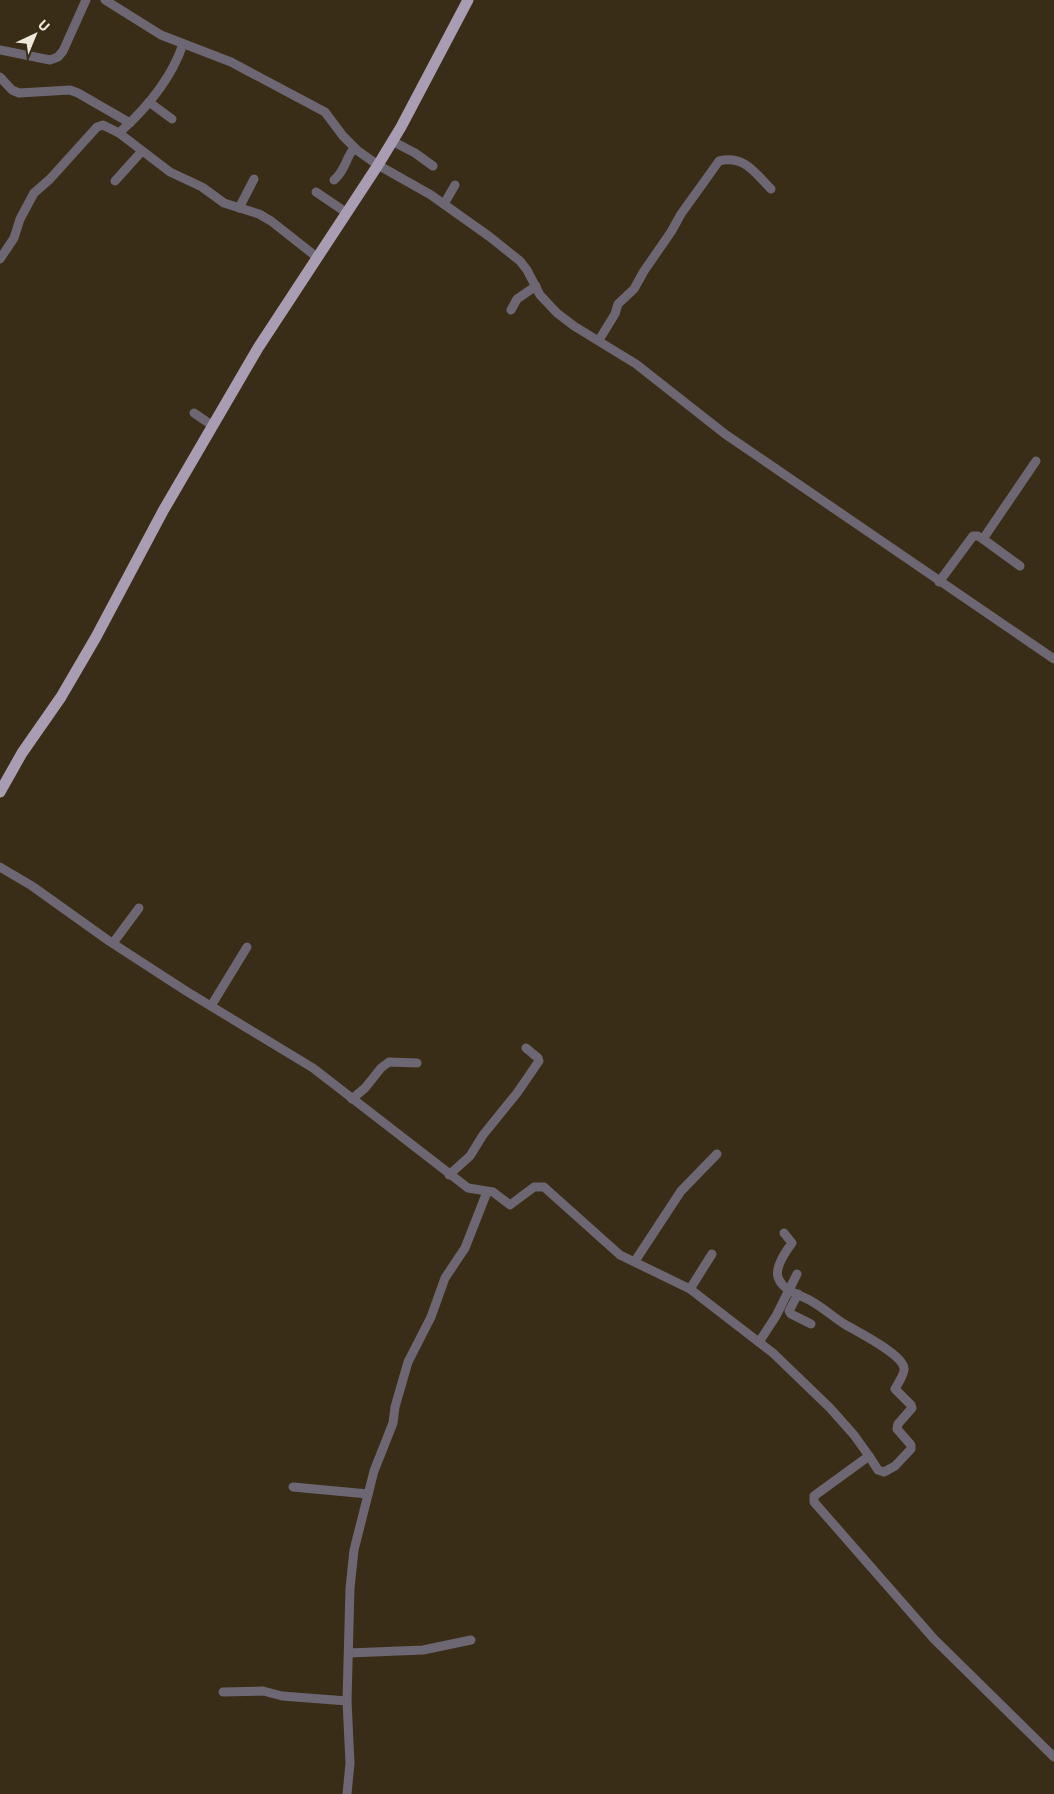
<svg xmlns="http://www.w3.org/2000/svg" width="1054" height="1794" viewBox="0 0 1054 1794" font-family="'IBM Plex Sans',sans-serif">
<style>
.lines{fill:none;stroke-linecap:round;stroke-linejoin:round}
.minor{stroke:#6c6772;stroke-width:9}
.major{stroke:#a89db3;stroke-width:11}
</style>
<rect width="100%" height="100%" fill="#3a2d17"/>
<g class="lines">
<g class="minor">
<polyline points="105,0 161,35 231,62 325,112 343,136 358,151 378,165 431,195 490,237 520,261 527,270 540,295 557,313 574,326 636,364 725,434 1054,659"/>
<polyline points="0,50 50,60 58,57 63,51 86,0"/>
<polyline points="0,77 12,90 19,93 70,90 78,93 130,123"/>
<polyline points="149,102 172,119"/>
<polyline points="119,133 170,172 202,187 224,203 259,214 271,221 318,258"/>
<polyline points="392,141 415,153 433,166"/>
<path d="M334,180C346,170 345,159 354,148"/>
<polyline points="115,181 142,151"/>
<polyline points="316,192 347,213"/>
<polyline points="444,204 455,185"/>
<polyline points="239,208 254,179"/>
<path d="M0,259L14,238L20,219L34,193L50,179L97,127L103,125L119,133C147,108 171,80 183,44"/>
<polyline points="511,310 517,299 536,286"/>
<path d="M599,340L615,314L618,304L634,289L644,271L671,232L681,214L719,161C745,155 755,173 771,189"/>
<polyline points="194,413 213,426"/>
<polyline points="983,539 1020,566"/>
<polyline points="939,582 973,536 978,536 983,539 1036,461"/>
<polyline points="0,867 32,886 109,941 186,991 313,1068 468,1188 493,1192 510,1205 534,1187 544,1187 620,1255 690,1289 773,1353 830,1408 854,1435 869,1456 814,1496 814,1502 934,1639 1054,1757"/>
<polyline points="113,943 139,908"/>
<polyline points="211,1006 247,947"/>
<polyline points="352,1099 365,1088 381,1068 389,1062 417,1063"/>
<polyline points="449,1175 470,1156 483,1135 517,1093 539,1061 538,1058 526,1048"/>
<path d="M784,1233L792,1243C786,1251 775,1267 778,1277C782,1291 801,1295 811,1301C824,1308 834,1318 846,1325C858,1332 902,1354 904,1368C905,1374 898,1383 895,1389L911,1405L912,1408L898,1424L897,1429L911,1445V1449L895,1466L884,1472L878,1470L869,1456"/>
<polyline points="635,1261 681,1191 717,1154"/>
<polyline points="690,1289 712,1254"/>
<polyline points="798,1294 789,1311 791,1314 811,1324"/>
<polyline points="759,1342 776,1316 797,1274"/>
<polyline points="293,1487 368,1494"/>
<polyline points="349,1653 423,1650 471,1640"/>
<polyline points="223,1692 263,1691 282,1696 347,1701"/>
<polyline points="347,1794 350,1763 347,1701 350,1588 354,1550 374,1471 393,1423 395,1407 408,1362 431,1317 445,1278 465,1248 487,1192"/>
</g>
<polyline class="major" points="0,792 22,753 61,697 96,637 163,511 258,348 378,165 401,127 468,0"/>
</g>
<g transform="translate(35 35) rotate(44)" stroke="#3a2d17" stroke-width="4" paint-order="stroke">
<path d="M0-4L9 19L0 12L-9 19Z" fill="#f0e8da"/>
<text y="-8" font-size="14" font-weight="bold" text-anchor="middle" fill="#f0e8da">U</text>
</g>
</svg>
